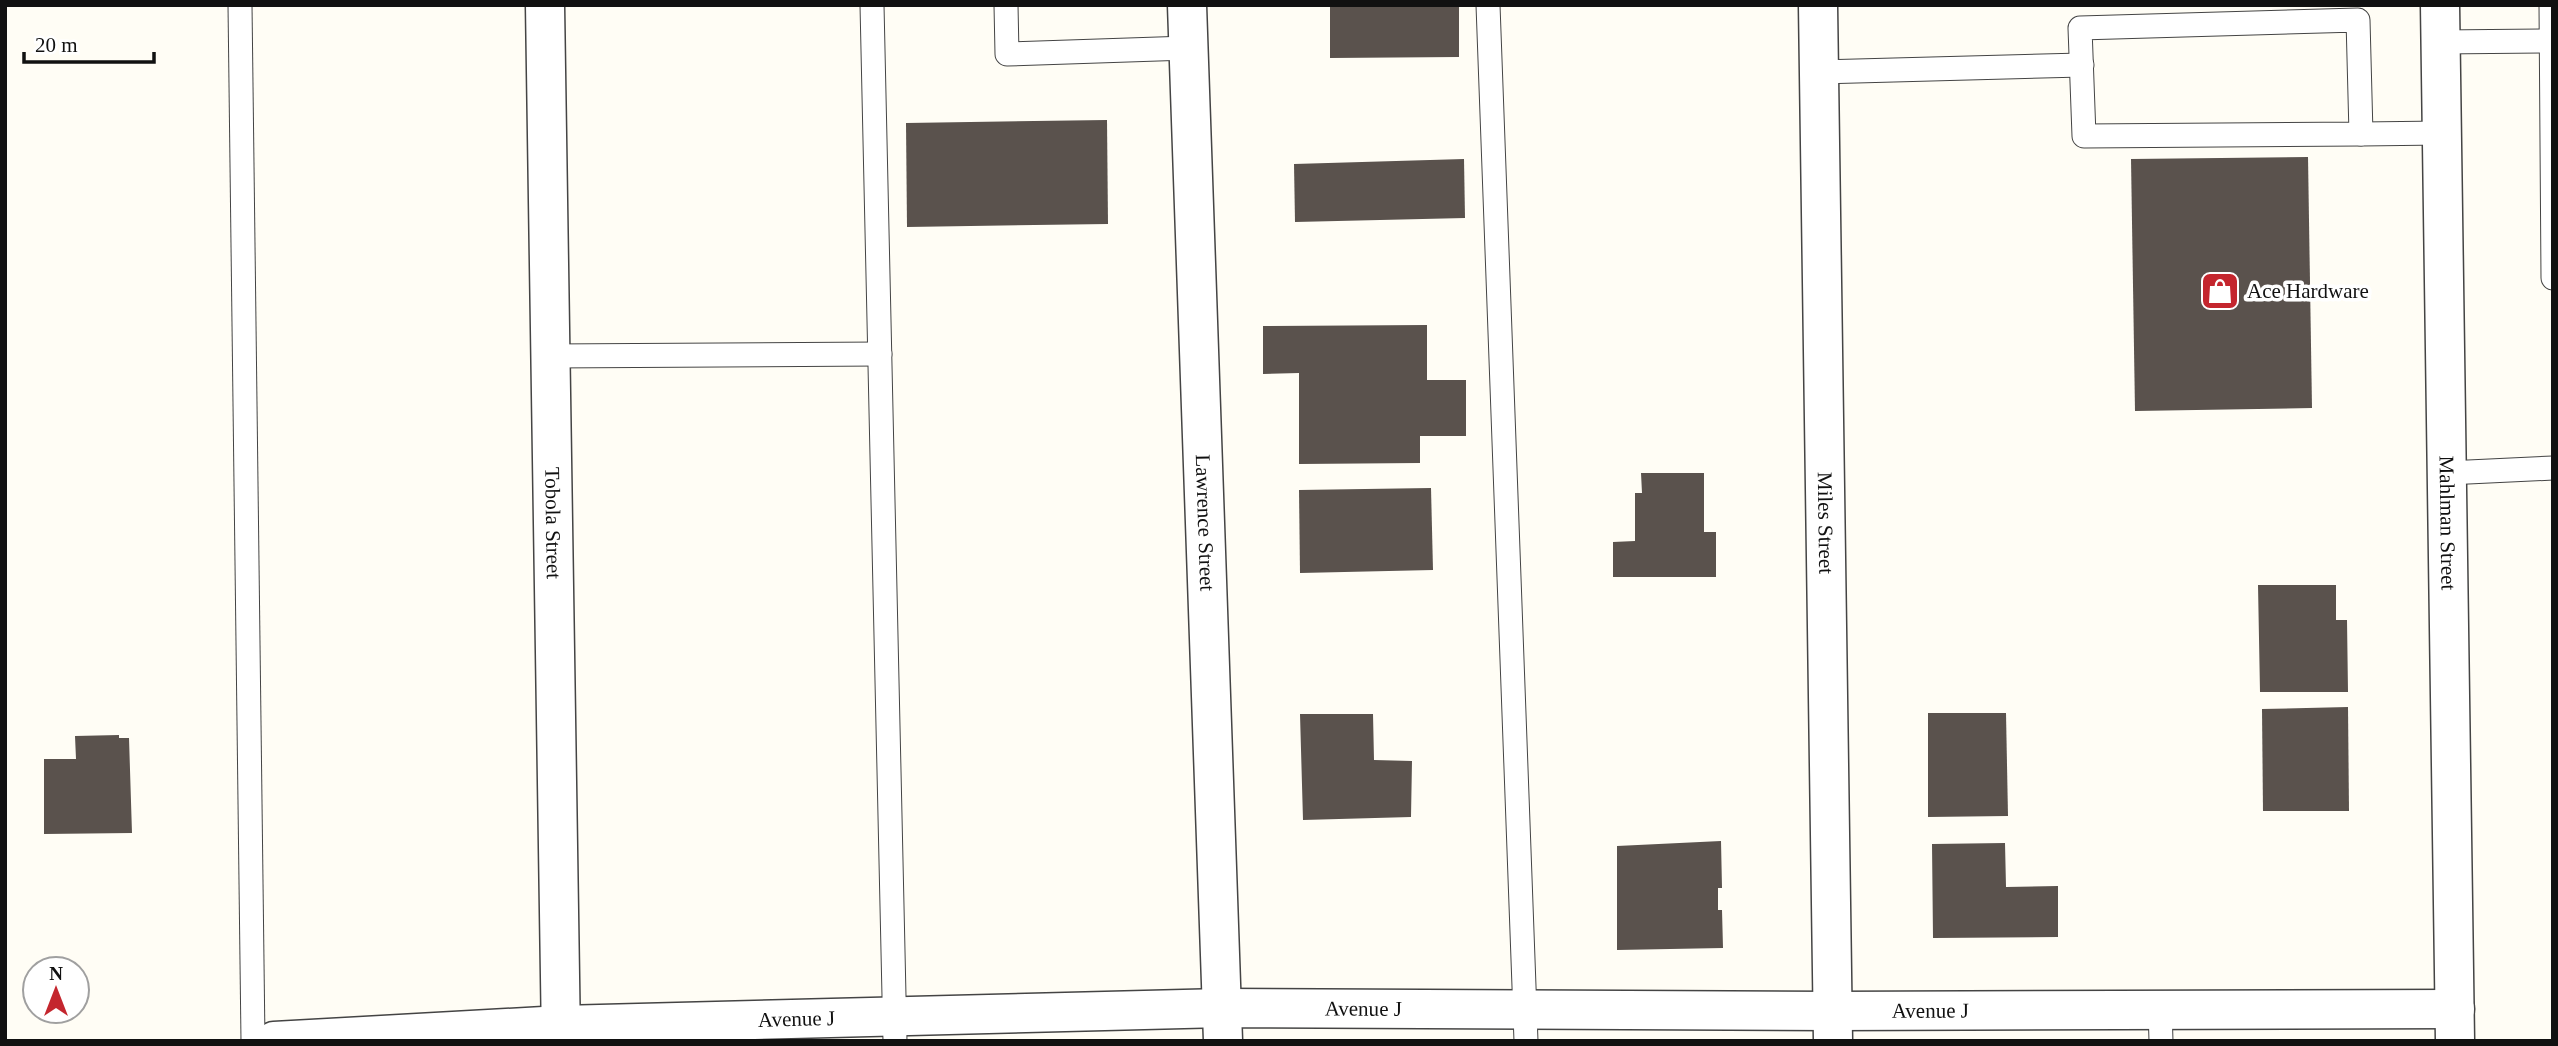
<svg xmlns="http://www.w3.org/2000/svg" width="2558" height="1046" viewBox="0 0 2558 1046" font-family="'Times New Roman',serif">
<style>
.building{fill:#5a524d}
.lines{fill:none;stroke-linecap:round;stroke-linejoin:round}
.service-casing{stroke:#444;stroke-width:25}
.minor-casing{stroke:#444;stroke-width:41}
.service{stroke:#fff;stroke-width:23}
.minor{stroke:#fff;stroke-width:38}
.labels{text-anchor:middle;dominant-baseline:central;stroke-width:7;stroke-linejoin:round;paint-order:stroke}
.poi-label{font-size:21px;fill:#111;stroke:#fff;text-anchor:start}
.street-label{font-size:21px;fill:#111;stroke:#fff}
</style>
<rect width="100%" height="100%" fill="#fffdf5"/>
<g class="building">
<polygon points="1330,5 1459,5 1459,57 1330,58"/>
<polygon points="1107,120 1108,224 907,227 906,123"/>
<polygon points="2308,157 2312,408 2135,411 2131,159"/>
<polygon points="1464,159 1465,218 1295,222 1294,164"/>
<polygon points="1427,325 1427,380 1466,380 1466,436 1420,436 1420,463 1299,464 1299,373 1263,374 1263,326"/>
<polygon points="1641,473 1704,473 1704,532 1716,532 1716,577 1613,577 1613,542 1635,541 1635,493 1642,493"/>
<polygon points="1431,488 1433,570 1300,573 1299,490"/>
<polygon points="2258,585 2336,585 2336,620 2347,620 2348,692 2260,692"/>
<polygon points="2348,707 2349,811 2263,811 2262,709"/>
<polygon points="1928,713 2006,713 2008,816 1928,817"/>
<polygon points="1300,714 1373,714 1374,760 1412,761 1411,817 1303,820"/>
<polygon points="119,735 119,738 129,738 132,833 44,834 44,759 76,759 75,736"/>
<polygon points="1721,841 1722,888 1718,888 1718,910 1722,910 1723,948 1617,950 1617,846"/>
<polygon points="2005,843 2006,887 2058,886 2058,937 1933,938 1932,844"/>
</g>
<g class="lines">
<defs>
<g id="service">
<polyline points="240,5 253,1041"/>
<polyline points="872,5 895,1041"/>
<polyline points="1006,5 1007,54 1188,48"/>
<polyline points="1488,5 1526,1041"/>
<polyline points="2551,5 2553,278"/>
<polygon points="2358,20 2361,134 2084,136 2080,28"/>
<polyline points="2440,42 2553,41"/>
<polyline points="1819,72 2082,65"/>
<polyline points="2361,134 2442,133"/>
<polyline points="550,356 880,354"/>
<polyline points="2447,473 2553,468"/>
<polyline points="2160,1008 2161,1041"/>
</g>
<g id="minor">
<path id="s1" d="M545,5L561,1041"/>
<path id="s2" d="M1187,5L1223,1041"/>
<path id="s3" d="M1818,5L1833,1041"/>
<path id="s4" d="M2440,5L2455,1041"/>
<path id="s5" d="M274,1041L561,1025L1223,1008L1833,1011L2455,1009"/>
</g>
</defs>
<use href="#service" class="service-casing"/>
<use href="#minor" class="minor-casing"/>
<use href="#service" class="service"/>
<use href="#minor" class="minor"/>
</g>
<defs>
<symbol id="shop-square" viewBox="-11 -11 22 22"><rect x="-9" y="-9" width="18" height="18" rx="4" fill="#c4262e" stroke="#fff"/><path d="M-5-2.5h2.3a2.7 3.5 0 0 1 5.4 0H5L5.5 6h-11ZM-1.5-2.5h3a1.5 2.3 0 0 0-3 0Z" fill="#fff"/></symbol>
</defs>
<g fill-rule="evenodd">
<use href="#shop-square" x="2198" y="269" width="44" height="44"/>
</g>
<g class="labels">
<g class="poi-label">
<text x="2247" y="291">Ace Hardware</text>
</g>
<g class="street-label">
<text stroke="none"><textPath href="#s1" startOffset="518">Tobola Street</textPath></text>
<text stroke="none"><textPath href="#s2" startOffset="518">Lawrence Street</textPath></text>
<text stroke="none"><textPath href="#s3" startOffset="518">Miles Street</textPath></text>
<text stroke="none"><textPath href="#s4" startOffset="518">Mahlman Street</textPath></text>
<text stroke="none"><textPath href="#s5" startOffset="1090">Avenue J</textPath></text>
<text stroke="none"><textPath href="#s5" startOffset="1657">Avenue J</textPath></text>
<text stroke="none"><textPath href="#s5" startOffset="523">Avenue J</textPath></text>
</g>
</g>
<rect width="2558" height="1046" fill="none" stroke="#111111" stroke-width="14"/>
<g transform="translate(56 990)"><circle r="33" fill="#ffffff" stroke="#a0a0a0" stroke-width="2"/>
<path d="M0-5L12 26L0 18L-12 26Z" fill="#c4262e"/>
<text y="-10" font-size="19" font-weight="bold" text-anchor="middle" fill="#111111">N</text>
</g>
<path d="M24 52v10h130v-10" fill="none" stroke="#111111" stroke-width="3.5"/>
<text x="35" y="52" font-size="21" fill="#111111" stroke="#ffffff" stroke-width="5" paint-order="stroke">20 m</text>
</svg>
